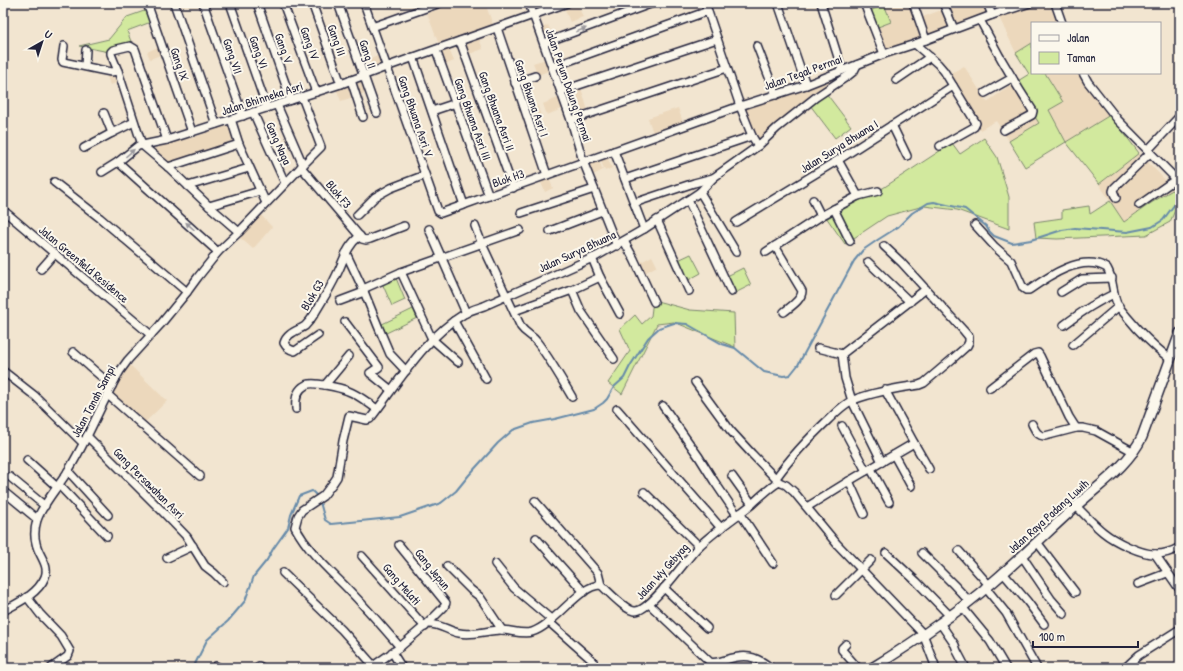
<svg xmlns="http://www.w3.org/2000/svg" width="1183" height="671" viewBox="0 0 1183 671" font-family="'Patrick Hand',sans-serif">
<style>
.built{fill:#ecd8bc}
.green{fill:#d2e99e;stroke:#7a866c}
.lines{fill:none;stroke-linecap:round;stroke-linejoin:round}
.stream{stroke:#668aa9;stroke-width:2}
.minor-casing{stroke:#22223b;stroke-width:10}
.major-casing{stroke:#22223b;stroke-width:12}
.minor{stroke:#fbf7ec;stroke-width:7}
.major{stroke:#fbf7ec;stroke-width:9}
.oneway{fill:#99979c}
.labels{text-anchor:middle;dominant-baseline:central;stroke-width:4;stroke-linejoin:round;paint-order:stroke}
.street-label{font-size:12px;fill:#22223b;stroke:#fbf7ec}
</style>
<rect width="100%" height="100%" fill="#f2e5d0"/>
<filter id="ink" filterUnits="userSpaceOnUse"><feTurbulence type="fractalNoise" baseFrequency=".025" numOctaves="2"/><feDisplacementMap in="SourceGraphic" scale="8" xChannelSelector="R" yChannelSelector="G"/><feConvolveMatrix kernelMatrix="1 2 1 2 8 2 1 2 1" color-interpolation-filters="sRGB"/></filter>
<g filter="url(#ink)">
<g class="built">
<polygon points="457,3 485,3 495,30 478,36 483,49 469,54 464,41 448,47 454,61 442,66 437,52 441,50 427,13"/>
<polygon points="570,3 577,3 583,17 570,22 563,5"/>
<polygon points="886,3 914,3 920,18 944,9 942,3 985,3 991,18 880,55 826,93 755,149 740,109 880,55 870,30 891,22 884,4"/>
<polygon points="1009,3 1048,3 1058,23 1032,23 1032,43 1016,53 998,15 1012,11"/>
<polygon points="548,25 552,34 544,38 540,29"/>
<polygon points="160,46 163,54 150,59 147,52"/>
<polygon points="380,55 385,67 372,72 368,60"/>
<polygon points="546,59 551,70 538,75 533,63"/>
<polygon points="964,66 987,102 1013,84 1039,123 1009,141 996,121 980,130 946,76"/>
<polygon points="1045,73 1079,73 1089,89 1110,115 1066,142 1049,110 1062,101"/>
<polygon points="117,74 120,82 110,85 107,76"/>
<polygon points="361,79 365,93 341,101 336,88"/>
<polygon points="581,88 590,117 569,124 564,108 547,115 543,104 560,97 560,96"/>
<polygon points="537,105 541,116 525,121 521,111"/>
<polygon points="678,108 685,128 655,139 648,118"/>
<polygon points="228,125 236,147 166,172 145,152 176,141 192,138"/>
<polygon points="1139,153 1174,189 1151,203 1124,222 1099,184"/>
<polygon points="607,157 612,168 605,171 600,159"/>
<polygon points="598,159 603,170 593,175 588,163"/>
<polygon points="548,176 553,188 545,192 540,180"/>
<polygon points="260,214 272,227 253,249 238,236"/>
<polygon points="652,256 657,266 639,276 634,266"/>
<polygon points="130,365 167,401 139,428 107,398"/>
</g>
<g class="green">
<polygon points="884,4 891,22 870,30 864,14"/>
<polygon points="147,10 151,22 127,31 132,44 109,52 79,46 109,39 127,17"/>
<polygon points="1032,43 1032,73 1045,73 1063,102 1049,110 1066,142 1110,115 1139,153 1099,184 1066,142 1025,167 1009,141 1039,123 1013,84 1029,74 1016,53"/>
<polygon points="826,93 851,126 835,138 810,105"/>
<polygon points="984,138 997,157 1009,197 1009,229 957,210 924,206 887,216 845,244 826,217 846,202 883,188 952,143 960,154"/>
<polygon points="1174,189 1179,201 1170,222 1146,235 1057,239 1036,238 1034,222 1062,218 1062,210 1089,206 1090,214 1110,201 1124,222 1151,203"/>
<polygon points="691,254 701,273 683,283 674,262"/>
<polygon points="743,268 751,285 731,295 723,278"/>
<polygon points="396,278 405,300 392,306 382,283"/>
<polygon points="653,300 690,310 734,313 735,347 674,322 657,324 622,394 608,383 630,351 620,329 635,315 642,324 651,316"/>
<polygon points="413,309 417,318 380,336 376,327"/>
</g>
<g class="lines">
<polyline class="stream" points="193,668 207,640 228,621 245,601 254,576 267,560 273,549 288,528 291,515 299,496 312,491 317,496 320,502 325,520 331,524 400,517 441,503 456,491 469,475 498,443 513,430 533,423 555,419 594,409 603,403 607,399 614,387 624,378 630,366 648,338 659,328 674,323 687,324 722,344 735,348 764,372 783,376 790,375 798,365 854,261 863,250 879,239 898,227 912,213 928,203 934,202 965,209 986,226 989,231 994,236 1012,243 1031,240 1062,230 1075,228 1127,232 1152,227 1163,220 1180,197"/>
<defs>
<g id="minor">
<polyline points="147,3 192,132"/>
<polyline points="174,3 216,124"/>
<polyline points="203,3 243,116"/>
<polyline points="230,3 267,108"/>
<polyline points="257,3 291,100"/>
<polyline points="283,3 316,92"/>
<polyline points="312,3 341,84"/>
<polyline points="338,3 377,113"/>
<polyline points="364,3 438,211 441,213 740,106 806,85 884,54 915,44 992,15 1030,3"/>
<polyline points="529,3 571,120 583,161 617,246"/>
<polyline points="705,3 740,106 752,136 758,146"/>
<polyline points="778,3 806,85"/>
<polyline points="821,3 842,70"/>
<polyline points="864,3 884,54"/>
<polyline points="913,3 926,40"/>
<polyline points="943,3 954,29"/>
<polyline points="987,3 992,15"/>
<polyline points="1055,3 1062,23"/>
<polyline points="1178,3 1180,4"/>
<path d="M980,20C996,51 1014,82 1033,111L1032,115L1004,130"/>
<polyline points="372,27 440,3"/>
<polyline points="497,28 547,175"/>
<polyline points="460,41 513,188"/>
<polyline points="544,43 653,3"/>
<polyline points="915,44 938,64 944,71 976,123 974,127 940,146"/>
<polyline points="64,46 62,60 63,62 101,70 111,72 118,71"/>
<polyline points="757,46 776,95"/>
<polyline points="436,50 489,196"/>
<polyline points="413,57 464,205"/>
<polyline points="85,66 86,50"/>
<polyline points="552,67 708,11"/>
<polyline points="1083,73 1088,82 1118,120 1180,183"/>
<polyline points="351,80 363,117"/>
<polyline points="896,80 930,57"/>
<polyline points="515,83 535,76"/>
<polyline points="561,91 717,39"/>
<polyline points="985,93 1012,78"/>
<polyline points="277,105 303,165"/>
<polyline points="432,111 456,103"/>
<polyline points="253,112 285,183"/>
<polyline points="104,113 112,133"/>
<polyline points="231,119 239,144 266,203"/>
<polyline points="571,120 727,68"/>
<polyline points="892,125 907,156"/>
<polyline points="167,140 135,49 130,46 113,50 111,52 111,54 118,71 142,145 168,167 209,206 239,232"/>
<polyline points="84,148 112,133 134,122"/>
<polyline points="1148,150 1178,118"/>
<polyline points="614,151 644,229"/>
<polyline points="118,162 218,252"/>
<polyline points="168,167 239,144"/>
<polyline points="301,167 362,239 366,240 370,239 404,226"/>
<polyline points="102,172 118,162 138,146 167,140 341,84 386,67 567,3"/>
<polyline points="625,179 752,136"/>
<polyline points="54,182 100,218 187,292"/>
<polyline points="188,186 249,168"/>
<polyline points="700,192 736,252"/>
<polyline points="858,196 878,191"/>
<polyline points="1116,198 1113,191 1114,188 1150,153"/>
<polyline points="688,200 731,292"/>
<polyline points="813,200 821,216"/>
<polyline points="634,203 694,183 713,178"/>
<polyline points="1139,205 1176,179"/>
<polyline points="209,206 260,191"/>
<polyline points="834,209 850,241"/>
<polyline points="3,210 151,335"/>
<polyline points="521,213 594,189"/>
<polyline points="357,215 375,197 391,188 425,175"/>
<polyline points="657,220 689,291"/>
<polyline points="736,222 838,160 953,86"/>
<path d="M975,225L995,247L1011,261L1023,288L1026,290H1029C1049,276 1082,253 1107,268C1114,280 1112,294 1118,306C1121,310 1125,314 1128,318C1141,334 1155,347 1170,359"/>
<path d="M475,226L482,244L521,327C526,334 532,335 537,342C550,359 561,378 572,397"/>
<polyline points="429,229 466,313"/>
<polyline points="550,231 602,211"/>
<polyline points="624,241 634,259 654,302"/>
<path d="M775,246L802,291C802,300 790,307 784,312"/>
<polyline points="766,252 821,216 858,196 838,160"/>
<polyline points="346,253 363,289 378,326 390,354 406,371"/>
<polyline points="592,258 600,277 620,314"/>
<polyline points="868,262 910,302"/>
<polyline points="41,269 55,253"/>
<polyline points="401,272 432,339 458,362"/>
<polyline points="363,289 401,272 520,230"/>
<polyline points="572,290 581,311 614,359"/>
<polyline points="1061,292 1082,279 1112,278"/>
<polyline points="340,301 364,292"/>
<polyline points="514,311 572,290 600,277"/>
<polyline points="454,321 486,379"/>
<polyline points="345,322 379,367 370,373 391,390"/>
<path d="M1064,325C1080,313 1096,302 1114,294"/>
<path d="M318,335L295,351C290,350 286,347 284,343C287,333 297,331 305,326C309,322 312,318 315,313C322,301 330,289 336,276C344,261 346,246 360,236"/>
<polyline points="1073,345 1119,306"/>
<polyline points="818,348 842,354"/>
<polyline points="73,352 112,386"/>
<polyline points="3,371 35,396 83,443"/>
<polyline points="695,382 730,430 752,454 778,481"/>
<polyline points="325,385 349,356"/>
<polyline points="990,388 1034,354 1038,353 1040,356 1069,417 1076,428"/>
<polyline points="885,390 914,443 929,469"/>
<polyline points="108,395 200,476"/>
<polyline points="663,406 699,457 714,481 737,515"/>
<path d="M296,409C295,400 296,390 306,385C312,381 341,388 348,391C359,395 368,403 377,409"/>
<polyline points="617,409 721,528"/>
<path d="M1032,424C1035,430 1037,436 1045,436L1076,428H1083L1096,431L1134,452"/>
<polyline points="842,426 866,471"/>
<polyline points="87,436 162,511 187,537 205,566 214,573 223,582"/>
<polyline points="894,455 911,486"/>
<polyline points="27,460 57,487"/>
<polyline points="882,462 852,401 845,378 842,354 926,289"/>
<polyline points="871,469 889,502"/>
<polyline points="68,471 108,515"/>
<polyline points="732,476 752,504"/>
<polyline points="10,477 45,506"/>
<path d="M776,478C791,457 810,437 829,419C836,412 844,404 853,400C874,392 897,388 919,385L924,383L950,361L967,346L969,342V337L964,331L901,262L884,246"/>
<polyline points="849,481 864,514"/>
<polyline points="59,485 107,536"/>
<polyline points="3,491 37,519"/>
<polyline points="644,492 699,546"/>
<polyline points="535,501 598,573 601,585"/>
<path d="M1076,506C1085,515 1093,524 1103,532C1114,541 1142,555 1156,554C1165,554 1173,551 1180,547"/>
<polyline points="807,507 849,481 914,443"/>
<polyline points="740,513 773,563"/>
<polyline points="536,538 584,592"/>
<polyline points="1037,542 1075,592"/>
<polyline points="399,545 446,603 444,607 427,624"/>
<polyline points="959,551 989,585"/>
<polyline points="886,553 917,582 950,616"/>
<polyline points="922,553 954,585 969,601"/>
<polyline points="1155,554 1180,590"/>
<polyline points="362,556 425,627"/>
<polyline points="1022,556 1051,599 1064,614"/>
<polyline points="167,558 193,546"/>
<polyline points="495,564 514,588 552,620"/>
<polyline points="447,566 471,590 480,597 502,630"/>
<polyline points="283,573 342,630 373,665"/>
<polyline points="1003,573 1027,601 1044,624"/>
<polyline points="1138,584 1167,573"/>
<polyline points="985,587 1006,613 1037,668"/>
<polyline points="664,588 707,628"/>
<polyline points="836,595 871,560"/>
<polyline points="27,597 40,614 61,636 70,651 68,656 51,668"/>
<path d="M649,604L710,662C715,664 720,661 726,660C744,654 755,655 771,668"/>
<polyline points="962,607 990,641 1006,668"/>
<path d="M3,611C18,603 38,594 45,577C50,565 38,555 36,543C34,536 35,527 37,520C43,503 59,486 68,471C88,439 101,404 120,371L128,360L160,325L187,292L198,277L218,252L239,232L303,165L321,147L302,97"/>
<polyline points="549,622 593,661"/>
<polyline points="940,623 955,645 957,651 966,668"/>
<polyline points="846,644 842,648 842,650 858,668"/>
<path d="M400,647C382,626 364,605 344,585C325,566 309,552 295,527L298,516L302,510L323,496L333,483L337,477L343,441L349,416L367,420L370,419C399,382 423,339 464,314C470,310 478,308 484,306L597,256L644,229L700,192L713,178L758,146L777,128L816,97L849,75L854,71L857,65"/>
<polyline points="392,652 402,668"/>
<polyline points="216,666 219,668"/>
<polyline points="259,666 262,668"/>
<path d="M370,668L400,647L427,624C439,623 448,631 459,633C473,636 488,630 501,630C511,630 522,635 532,632C555,625 580,584 601,585C608,591 626,611 635,611C650,612 686,559 698,547C715,531 733,519 751,505C760,497 769,488 779,482L786,485L794,492L837,544L923,634L936,668"/>
<polyline points="1125,668 1139,655 1180,629"/>
</g>
<path id="major" d="M872,668C895,654 918,639 940,623C989,590 1032,546 1075,507C1099,485 1128,466 1142,437L1180,333"/>
</defs>
<use href="#minor" class="minor-casing"/>
<use href="#major" class="major-casing"/>
<use href="#minor" class="minor"/>
<use href="#major" class="major"/>
</g>
<defs><path id="oneway-solid" d="M-6-.8H1V-3.2L6.5 0L1 3.2V.8H-6Z"/></defs>
<g class="oneway">
<use href="#oneway-solid" transform="translate(581 30) rotate(-20)"/>
<use href="#oneway-solid" transform="translate(130 153) rotate(-40)"/>
<use href="#oneway-solid" transform="translate(190 226) rotate(-138)"/>
</g>
</g>
<g class="labels">
<g class="street-label">
<text transform="translate(337 40) rotate(70)">Gang III</text>
<text transform="translate(310 43) rotate(70)">Gang IV</text>
<text transform="translate(284 48) rotate(70)">Gang V</text>
<text transform="translate(259 52) rotate(70)">Gang VI</text>
<text transform="translate(368 54) rotate(71)">Gang II</text>
<text transform="translate(233 56) rotate(71)">Gang VII</text>
<text transform="translate(180 64) rotate(71)">Gang IX</text>
<text transform="translate(803 72) rotate(-20)">Jalan Tegal Permai</text>
<text transform="translate(569 85) rotate(71)">Jalan Perum Dalung Permai</text>
<text transform="translate(262 98) rotate(-18)">Jalan Bhinneka Asri</text>
<text transform="translate(532 98) rotate(71)">Gang Bhuana Asri I</text>
<text transform="translate(497 111) rotate(70)">Gang Bhuana Asri II</text>
<text transform="translate(416 116) rotate(71)">Gang Bhuana Asri V</text>
<text transform="translate(473 119) rotate(70)">Gang Bhuana Asri III</text>
<text transform="translate(279 143) rotate(66)">Gang Naga</text>
<text transform="translate(839 146) rotate(-32)">Jalan Surya Bhuana I</text>
<text transform="translate(508 178) rotate(-19)">Blok H3</text>
<text transform="translate(339 194) rotate(50)">Blok F3</text>
<text transform="translate(577 251) rotate(-25)">Jalan Surya Bhuana</text>
<text transform="translate(84 264) rotate(40)">Jalan Greenfield Residence</text>
<text transform="translate(312 295) rotate(-59)">Blok G3</text>
<text transform="translate(93 401) rotate(-62)">Jalan Tanah Sampi</text>
<text transform="translate(149 483) rotate(45)">Gang Persawahan Asri</text>
<text transform="translate(1048 516) rotate(-42)">Jalan Raya Padang Luwih</text>
<text transform="translate(433 569) rotate(51)">Gang Jepun</text>
<text transform="translate(662 571) rotate(-48)">Jalan Wy Gebyag</text>
<text transform="translate(402 584) rotate(49)">Gang Melati</text>
</g>
</g>
<rect width="1183" height="671" fill="none" stroke="#fbf7ec" stroke-width="16"/>
<rect x="8" y="8" width="1167" height="655" fill="none" stroke="#22223b" stroke-width="1.5" filter="url(#ink)"/>
<rect x="1031" y="22" width="130" height="52" fill="#fbf7ec" stroke="#a4a2a5"/>
<rect x="1039" y="35" width="20" height="6" fill="#fbf7ec" stroke="#a4a2a5"/>
<text x="1067" y="42" font-size="12" fill="#22223b">Jalan</text>
<rect x="1039" y="52" width="20" height="12" fill="#d2e99e" stroke="#a4a2a5"/>
<text x="1067" y="62" font-size="12" fill="#22223b">Taman</text>
<g transform="translate(42 42) rotate(39)" stroke="#fbf7ec" stroke-width="3" paint-order="stroke">
<path d="M0-3L7 15L0 10L-7 15Z" fill="#22223b"/>
<text y="-6" font-size="11" font-weight="bold" text-anchor="middle" fill="#22223b">U</text>
</g>
<path d="M1033 641v6h105v-6" fill="none" stroke="#22223b" stroke-width="2"/>
<text x="1039" y="641" font-size="12" fill="#22223b" stroke="#fbf7ec" stroke-width="3" paint-order="stroke">100 m</text>
</svg>
